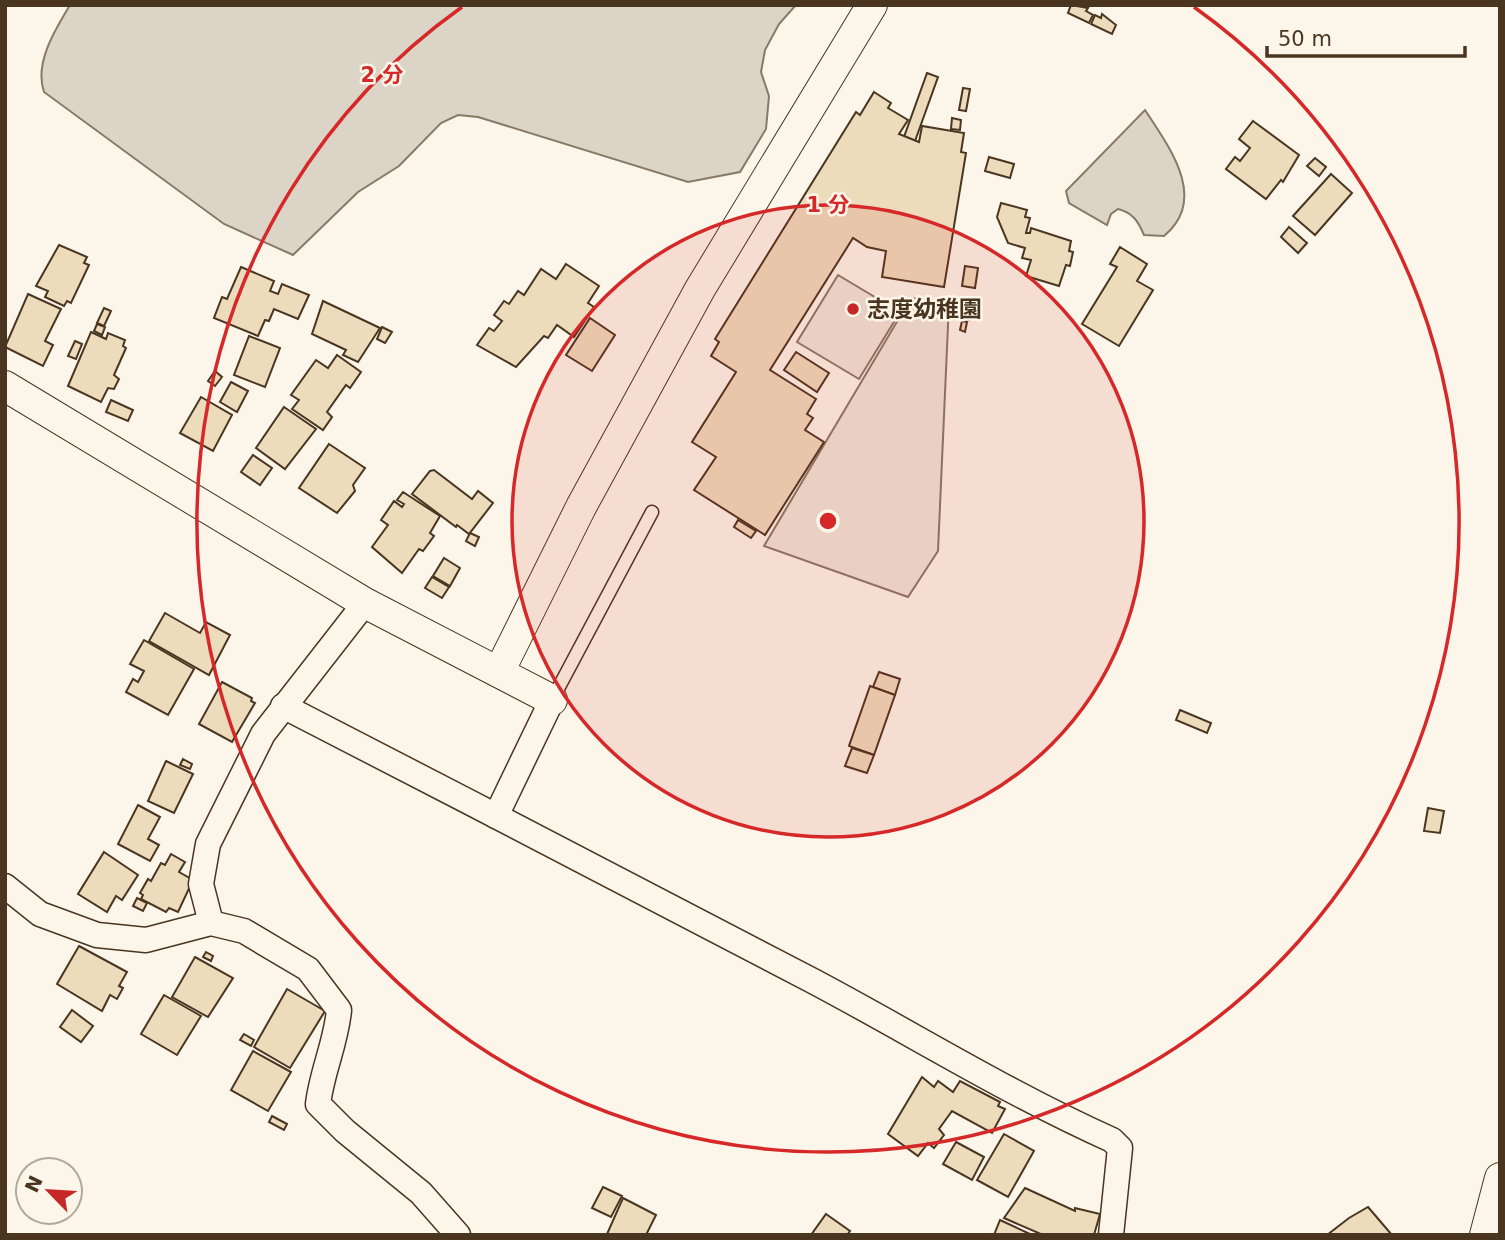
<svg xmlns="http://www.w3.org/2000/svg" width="1505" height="1240" viewBox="0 0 1505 1240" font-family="'DejaVu Sans','Noto Sans JP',sans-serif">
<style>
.green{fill:#ede6d9;stroke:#887966;stroke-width:2}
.water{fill:#dcd4c6;stroke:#887966;stroke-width:2}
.building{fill:#ecdcbc;stroke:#4a3520;stroke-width:2}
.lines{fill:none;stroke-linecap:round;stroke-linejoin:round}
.service-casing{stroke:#4a3520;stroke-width:15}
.minor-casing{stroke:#4a3520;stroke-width:27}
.tertiary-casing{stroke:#4a3520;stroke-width:32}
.service{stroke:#fbf6e9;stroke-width:12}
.minor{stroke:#fbf6e9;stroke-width:24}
.tertiary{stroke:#fbf6e9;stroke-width:30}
.ring{fill:none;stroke:#d62828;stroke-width:3.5}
.poi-dot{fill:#c62828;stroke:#fbf6e9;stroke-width:2.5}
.labels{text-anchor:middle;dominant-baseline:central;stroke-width:5;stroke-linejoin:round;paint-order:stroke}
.poi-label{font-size:23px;font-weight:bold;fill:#4a3520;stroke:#fbf6e9;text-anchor:start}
.centre{fill:#d62828;stroke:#fbf6e9;stroke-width:3.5}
.ring-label{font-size:21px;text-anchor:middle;font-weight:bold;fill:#d62828;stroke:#fbf6e9;stroke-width:5;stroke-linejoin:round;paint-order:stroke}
</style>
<rect width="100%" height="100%" fill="#fbf6e9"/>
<g class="green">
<polygon points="838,275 900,312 859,379 797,342"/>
<polygon points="911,298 949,303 938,551 908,597 764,546"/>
</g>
<g class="water">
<path d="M70,5H796L779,24L765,50L761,72L769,96L766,129L740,172L688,182L478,117L458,115L441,123L399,166L358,192L293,255L224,224L44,92C34,63 55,30 70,5Z"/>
<path d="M1145,110C1169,147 1209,199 1164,236L1144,235C1138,221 1133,213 1118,209L1111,214L1107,225L1069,203L1066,191Z"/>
</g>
<g class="building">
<polygon points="1071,5 1088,8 1086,11 1093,15 1089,23 1068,13"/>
<polygon points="1102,14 1116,25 1112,34 1091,24 1095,15 1101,18"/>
<polygon points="927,73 938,77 915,141 904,137"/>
<polygon points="963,88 970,89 966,111 959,110"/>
<polygon points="874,92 891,103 888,108 908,120 899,134 919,142 922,126 964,133 961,152 966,153 944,287 882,277 886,251 867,247 853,238 770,370 816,399 807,414 813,418 805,430 824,442 765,535 694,490 716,457 692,442 736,372 711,356 719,342 715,339 856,112 860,115"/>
<polygon points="952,118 961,120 960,130 951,129"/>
<polygon points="1253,121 1299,155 1283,182 1281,180 1266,199 1226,169 1235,157 1240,161 1250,148 1239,139"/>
<polygon points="989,157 1014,164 1010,178 985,171"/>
<polygon points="1315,158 1326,167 1319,176 1307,166"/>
<polygon points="1331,174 1352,193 1315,235 1293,216"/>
<polygon points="1001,203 1027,210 1025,217 1030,218 1026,233 1030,233 1031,228 1071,241 1069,251 1073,252 1070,266 1066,265 1059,286 1026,276 1031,260 1022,258 1025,248 1008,243 997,217"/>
<polygon points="1289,227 1307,243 1298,253 1281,237"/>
<polygon points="59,245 87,257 84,263 89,265 71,303 67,301 64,306 45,297 48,291 36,286"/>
<polygon points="1120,247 1147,264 1137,281 1153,290 1119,346 1082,324 1117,267 1110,264"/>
<polygon points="566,264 599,286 588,303 594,307 574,337 557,325 548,338 544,336 516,367 477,345 489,328 494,331 502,321 494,315 504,301 509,304 518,291 524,295 541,269 556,279"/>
<polygon points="965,266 978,268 975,288 962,286"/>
<polygon points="241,267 274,281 270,291 278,294 282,284 309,295 298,319 274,309 269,321 265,320 258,336 214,318 222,297 227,299"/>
<polygon points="28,294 61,309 45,341 53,345 43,366 5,347"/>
<polygon points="323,301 380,328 358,362 343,355 346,350 312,334"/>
<polygon points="959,302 971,305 969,320 956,317"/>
<polygon points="104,308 111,311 104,326 97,323"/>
<polygon points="590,318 615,335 592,371 566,355"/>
<polygon points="962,321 967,322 965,332 960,330"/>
<polygon points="97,324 105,327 102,335 94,331"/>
<polygon points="382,327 392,332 385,343 377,339"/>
<polygon points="91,332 106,339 108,333 125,340 123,346 126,348 114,375 119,379 114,389 108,388 101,402 68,386"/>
<polygon points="249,336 280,348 265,387 234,375"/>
<polygon points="75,341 82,344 76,359 68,356"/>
<polygon points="796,352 829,373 817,392 784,370"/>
<polygon points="337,355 361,372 350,388 346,385 327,412 332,417 323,430 292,409 299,400 291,395 316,360 328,368"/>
<polygon points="215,371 222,377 215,386 208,381"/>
<polygon points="231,382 248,391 237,412 220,402"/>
<polygon points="201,397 232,415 213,451 180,433"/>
<polygon points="111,400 133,410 128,421 106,412"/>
<polygon points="284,407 316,429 285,469 256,448"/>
<polygon points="329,444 365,468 353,485 355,491 337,513 299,488"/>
<polygon points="253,455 272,468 260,485 241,472"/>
<polygon points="434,470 472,499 478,491 493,503 469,534 457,525 456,527 412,494 430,471"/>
<polygon points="403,492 440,516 430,533 434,536 423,551 419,549 402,573 372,547 388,525 381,520 394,501 402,507 404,504 397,500"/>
<polygon points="738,520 756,531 751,538 734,527"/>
<polygon points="470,533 479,537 475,546 466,541"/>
<polygon points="444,558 460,568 450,586 433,576"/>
<polygon points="432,577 449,587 442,598 425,588"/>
<polygon points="165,613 200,633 206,622 230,635 209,675 149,641"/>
<polygon points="144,640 194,669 168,715 126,692 133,679 138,682 144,671 130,664"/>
<polygon points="879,672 900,679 895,695 873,687"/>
<polygon points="222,682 252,698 251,701 255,703 232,742 199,724"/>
<polygon points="870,686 895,695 874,755 849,746"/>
<polygon points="1180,710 1211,723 1207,733 1176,720"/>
<polygon points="852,748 874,755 867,773 845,766"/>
<polygon points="183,759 192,764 190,769 180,765"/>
<polygon points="166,761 193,774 174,813 148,801"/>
<polygon points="138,805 160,817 148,839 159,845 150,861 118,844"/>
<polygon points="1428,808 1444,811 1440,833 1424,831"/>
<polygon points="104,852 138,875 122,900 116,896 107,912 78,894"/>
<polygon points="171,854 185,862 179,872 193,880 178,912 169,908 166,912 141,899 143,895 140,893 148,879 151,881 161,863 165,865"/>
<polygon points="137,898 147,903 143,911 133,906"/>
<polygon points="79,946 127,972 119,986 123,988 117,999 110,995 102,1011 57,984"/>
<polygon points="206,952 213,956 211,961 203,957"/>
<polygon points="195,957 233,978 208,1017 172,997"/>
<polygon points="287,989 325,1011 290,1068 254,1047"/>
<polygon points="164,995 201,1016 177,1055 141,1034"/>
<polygon points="72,1010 93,1026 81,1042 60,1027"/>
<polygon points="244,1034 254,1040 251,1046 240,1040"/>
<polygon points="253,1051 291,1072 268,1111 231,1090"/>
<polygon points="922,1077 934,1087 938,1081 953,1092 960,1081 1000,1102 998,1106 1005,1109 992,1133 952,1111 939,1129 944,1135 934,1148 928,1143 918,1156 888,1134"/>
<polygon points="272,1116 287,1124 284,1130 269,1122"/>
<polygon points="1004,1134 1034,1151 1008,1197 977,1180"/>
<polygon points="956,1142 984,1157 972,1180 943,1164"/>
<polygon points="603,1187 622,1196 611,1217 592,1208"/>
<polygon points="1025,1188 1075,1211 1075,1208 1100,1214 1094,1235 1043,1235 1004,1218"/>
<polygon points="623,1198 656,1215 646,1235 607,1234"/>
<polygon points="1368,1207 1392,1235 1327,1235 1349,1218"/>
<polygon points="826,1214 850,1231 847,1235 811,1235"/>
<polygon points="1000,1220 1032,1235 994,1235"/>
</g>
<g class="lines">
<defs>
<polyline id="service" points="552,700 652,512"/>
<g id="minor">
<path d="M283,706C460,797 637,889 813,981C913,1034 1009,1094 1112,1140L1120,1148L1111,1235"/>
<polyline points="496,816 552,700"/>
<path d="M5,886L40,914L97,935L146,940L211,923L244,931L308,969L339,1010C336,1043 322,1071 318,1104L345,1131L421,1193L458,1235"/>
<polyline points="211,923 201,884 208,844 263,734 365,603"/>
</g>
<g id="tertiary">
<polyline points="5,386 365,603 552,700"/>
<polyline points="499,672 581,507 700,289 872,5"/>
<polyline points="1485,1235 1500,1178"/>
</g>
</defs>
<use href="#service" class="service-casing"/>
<use href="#minor" class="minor-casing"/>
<use href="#tertiary" class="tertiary-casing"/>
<use href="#service" class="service"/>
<use href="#minor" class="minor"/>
<use href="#tertiary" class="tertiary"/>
</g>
<circle cx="828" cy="521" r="316" fill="#d62828" fill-opacity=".12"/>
<g class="ring">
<circle cx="828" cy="521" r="316"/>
<path d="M1194 7A631 631 0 1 1 462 7"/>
</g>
<circle class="poi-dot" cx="853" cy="309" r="7"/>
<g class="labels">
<g class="poi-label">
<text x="867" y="309">志度幼稚園</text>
</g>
</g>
<circle cx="828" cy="521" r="10" class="centre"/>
<g class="ring-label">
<text x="382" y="82">2 分</text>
<text x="828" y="212">1 分</text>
</g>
<rect width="1505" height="1240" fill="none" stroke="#4a3520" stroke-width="14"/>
<g transform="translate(49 1191) rotate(295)"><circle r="33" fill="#fbf6e9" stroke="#b4a999" stroke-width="2"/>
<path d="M0-5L12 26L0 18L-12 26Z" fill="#c62828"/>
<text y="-10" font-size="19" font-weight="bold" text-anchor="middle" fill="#4a3520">N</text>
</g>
<path d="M1267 46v10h198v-10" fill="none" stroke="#4a3520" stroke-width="3.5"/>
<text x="1278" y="46" font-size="21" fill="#4a3520" stroke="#fbf6e9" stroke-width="5" paint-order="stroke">50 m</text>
</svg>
